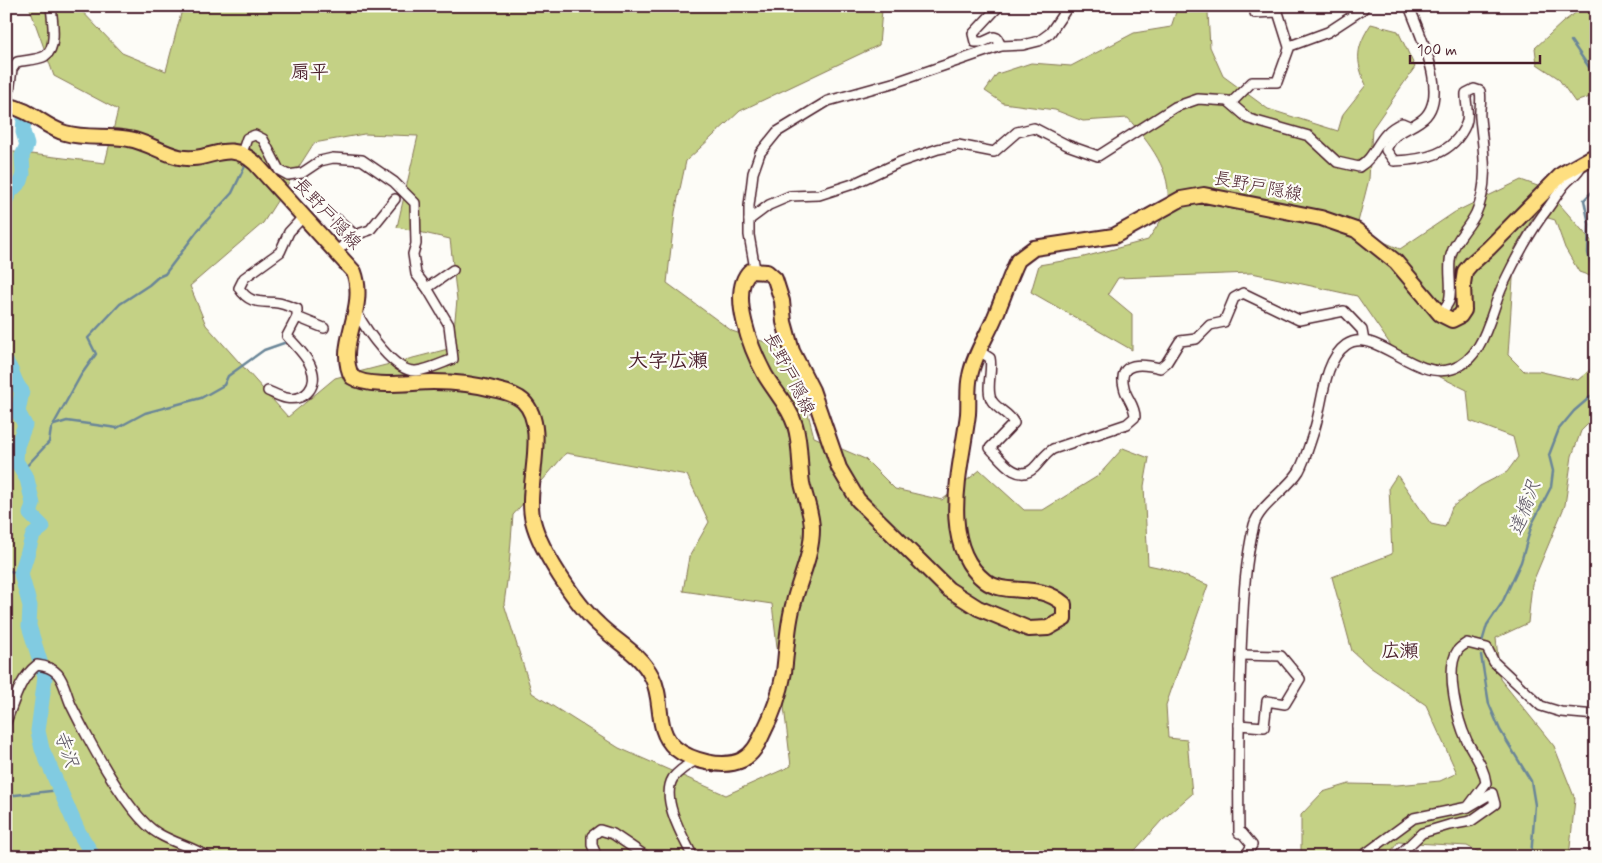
<svg xmlns="http://www.w3.org/2000/svg" width="1602" height="863" viewBox="0 0 1602 863" font-family="Mynerve,'Klee One',sans-serif">
<style>
.green{fill:#c4d185;stroke:#877858;fill-rule:evenodd}
.lines{fill:none;stroke-linecap:round;stroke-linejoin:round}
.stream{stroke:#6b8698;stroke-width:2.5}
.river{stroke:#81cbe1;stroke-width:15}
.minor-casing{stroke:#4a1f2b;stroke-width:12}
.primary-casing{stroke:#4a1f2b;stroke-width:18}
.minor{stroke:#fdfcf7;stroke-width:9}
.primary{stroke:#fedf80;stroke-width:14}
.labels{text-anchor:middle;dominant-baseline:central;stroke-width:4.5;stroke-linejoin:round;paint-order:stroke}
.street-label{font-size:18px;fill:#4a1f2b;stroke:#fdfcf7}
.neighbourhood-label{font-size:19px;font-weight:bold;fill:#4a1f2b;stroke:#fdfcf7}
.water-label{font-size:19px;font-style:italic;fill:#5a5362;stroke:#fdfcf7}
.quarter-label{font-size:20px;font-weight:bold;fill:#4a1f2b;stroke:#fdfcf7}
</style>
<rect width="100%" height="100%" fill="#fdfcf7"/>
<filter id="ink" filterUnits="userSpaceOnUse"><feTurbulence type="fractalNoise" baseFrequency=".02" numOctaves="2"/><feDisplacementMap in="SourceGraphic" scale="10" xChannelSelector="R" yChannelSelector="G"/><feConvolveMatrix kernelMatrix="1 2 1 2 8 2 1 2 1" color-interpolation-filters="sRGB"/></filter>
<g filter="url(#ink)">
<g class="green">
<path d="M29,6H77L122,53L166,71L183,6H734L738,9L757,6H879L882,10L879,45L740,111L686,161L675,212L667,283L732,331L792,351L814,437L865,459L895,489L942,500L980,470L1024,510H1043L1098,476L1123,448L1149,458L1144,486L1148,565L1167,569L1208,585L1166,705L1168,738L1187,740L1192,794L1162,820L1129,857H6V151L105,163L118,110L54,76ZM364,134L418,136L397,227L450,239L457,300L452,348L335,378L288,417L206,325L190,286L263,223L314,143ZM566,453L687,475L709,522L689,557L683,591L772,604L791,766L726,795L619,748L532,693L504,604L509,566L513,515Z"/>
<path d="M1178,6H1216L1208,13L1210,47L1223,76L1268,109L1338,131L1343,114L1366,85C1355,60 1356,47 1371,24L1398,31L1415,67L1372,129L1369,179L1356,230L1400,249L1455,212L1521,180L1546,189L1596,246V278L1579,272L1565,248L1555,220L1535,214L1515,248L1508,355L1524,371H1538L1578,380L1591,369L1596,335V416L1581,431L1572,456L1565,505L1532,584L1528,623L1496,638L1500,679L1554,746L1575,799L1569,857H1488L1467,846L1398,842L1387,857H1301V815L1323,792L1349,784L1397,785L1440,781L1457,773L1426,705L1370,667L1352,651L1332,577L1392,554L1389,487L1397,475L1431,524L1445,527L1452,507L1480,486L1507,472L1518,457L1513,437L1470,421L1467,390L1399,357L1357,296L1252,273L1118,278L1108,294L1132,314V350L1031,292L1039,265L1080,258L1148,240C1154,230 1165,217 1167,206C1174,172 1148,142 1128,118L1083,121L1055,110L1003,103L985,91L997,74L1031,63L1071,66L1134,33L1171,27Z"/>
<polygon points="1585,6 1596,6 1596,95 1575,102 1558,78 1537,64 1535,48 1563,22"/>
</g>
<g class="lines">
<g class="stream">
<polyline points="1571,41 1591,70 1593,89 1590,102 1596,118"/>
<polyline points="1596,188 1584,200 1589,224 1588,253 1596,282"/>
<polyline points="1593,394 1596,381"/>
<polyline points="54,425 67,421 117,428 145,413 201,398 224,385 228,376 264,350 284,343"/>
<polyline points="22,471 49,442 51,429 81,375 96,354 88,338 120,304 149,285 158,277 165,274 199,229 232,193 245,166"/>
<polyline points="6,570 21,574"/>
<polyline points="1482,642 1487,625 1502,603 1521,562 1532,524 1551,487 1553,471 1549,455 1559,429 1574,411 1596,392"/>
<polyline points="1481,655 1489,704 1500,730 1531,781 1535,805 1531,857"/>
<polyline points="6,796 60,790"/>
</g>
<g class="river">
<polyline points="6,200 10,192 21,181 23,174 22,156 27,145 23,132 24,119"/>
<path d="M6,362C14,371 13,382 22,391L18,412L25,425L17,446L16,461L27,479L33,504L30,514L43,527L33,535L21,574L30,606L29,626L45,677L38,731L42,749L78,831L94,857"/>
</g>
<defs>
<g id="minor">
<polyline points="999,6 973,34 975,42 983,42 994,37 997,38 1001,46"/>
<path d="M1409,6C1419,33 1453,100 1420,121C1404,132 1394,131 1386,150L1394,161C1424,160 1453,155 1466,124C1470,114 1465,103 1466,93L1474,89L1480,91C1482,100 1479,109 1480,118C1483,149 1490,183 1476,213C1469,228 1455,239 1451,255C1447,270 1453,287 1449,301C1447,306 1443,310 1440,314"/>
<polyline points="1255,13 1278,12 1289,47"/>
<polyline points="1231,103 1252,82 1277,82 1290,46 1328,32 1363,9"/>
<path d="M7,109L12,69L17,62C25,60 38,60 45,56C58,48 52,19 51,6"/>
<path d="M242,153L247,138L255,135L263,139L279,170L288,175L302,173L320,161L333,158L362,160L394,182L415,203L416,244L413,254L416,274L427,288L449,325L453,359C442,363 428,370 416,371C395,373 366,330 357,313"/>
<path d="M303,217L289,232L280,252L244,278L239,288C250,305 261,301 278,303C284,304 291,307 297,309V317L324,328"/>
<polyline points="337,219 355,235 337,251"/>
<path d="M749,220L769,205L790,196L819,195L853,184L900,162L938,149L958,145L994,152L1017,132L1034,128L1067,145L1098,156L1175,107L1198,99L1228,101L1249,119L1309,136L1337,162L1359,167C1379,155 1376,134 1402,123L1409,126"/>
<polyline points="355,235 370,230 395,199"/>
<polyline points="755,269 749,235 749,206 753,173 760,153 777,132 828,101 896,82 1001,46 1023,45 1039,41 1050,33 1065,11 1066,6"/>
<polyline points="427,288 453,270"/>
<path d="M979,351L990,358C993,371 985,390 992,401C998,410 1009,413 1014,423L990,448C1001,459 1017,484 1034,468C1041,461 1045,454 1053,449L1127,424L1135,417C1135,405 1126,398 1124,387C1117,360 1144,364 1160,368L1167,362L1180,341L1196,339L1210,325L1224,322L1234,298L1243,293L1299,320L1344,311L1362,330L1364,341"/>
<path d="M268,391C273,393 280,397 286,398C306,402 319,385 311,367C307,356 295,345 287,336L297,317"/>
<path d="M6,722C14,702 19,679 37,665C64,668 62,684 71,705C76,715 81,725 87,736C101,762 133,820 159,834C174,843 192,847 208,857"/>
<polyline points="1239,725 1264,727 1267,701 1285,704 1300,679 1281,656 1241,655"/>
<path d="M1468,807L1486,783C1484,767 1475,756 1467,741C1458,722 1444,669 1458,650C1460,647 1464,645 1467,643L1487,648L1494,662L1541,706L1561,712L1596,715"/>
<polyline points="597,857 592,845 592,836 600,830 613,834 647,857"/>
<path d="M693,857C683,837 660,799 673,778C679,770 689,764 698,759"/>
<path d="M1245,857L1252,845L1242,833H1239C1238,773 1239,712 1241,652C1243,610 1244,566 1254,525C1259,506 1288,489 1299,471C1305,460 1309,446 1313,434C1323,408 1322,362 1346,345C1374,325 1414,381 1452,369C1485,359 1490,312 1503,285C1514,262 1527,237 1542,216C1550,206 1557,194 1565,184C1571,177 1579,173 1582,164"/>
<polyline points="1361,857 1414,818 1468,807 1492,793 1495,804 1471,821 1449,825 1422,833 1397,857"/>
</g>
<path id="primary" d="M6,105C32,110 43,126 65,133C85,139 108,135 129,139C147,142 162,153 179,157C209,164 226,137 255,163L354,272C368,309 335,345 352,377C371,389 410,382 433,382C455,382 475,384 497,390C506,392 516,395 523,401C550,427 524,487 533,521C540,550 576,604 598,624C616,642 640,653 652,677C664,700 654,729 675,748C691,761 723,769 742,760C753,754 758,744 763,733C773,714 780,694 784,672C787,649 787,625 794,602C800,578 812,555 812,529C812,513 805,498 802,483C799,464 801,444 795,425C789,406 775,392 765,375C752,351 728,293 750,271L767,272L775,279L782,301L784,322L792,351L812,390L839,468L858,500L948,589L978,608L1029,629L1048,628L1064,619V604C1038,581 1006,597 985,581C937,543 962,465 968,414C969,402 967,388 970,376C974,355 987,336 995,317C1003,298 1009,279 1018,260L1034,248L1114,236L1181,199L1204,195L1321,218L1356,230L1396,262L1440,314L1452,320L1460,316L1464,310L1463,284L1465,271L1471,264L1489,248L1562,174L1596,155"/>
</defs>
<use href="#minor" class="minor-casing"/>
<use href="#primary" class="primary-casing"/>
<use href="#minor" class="minor"/>
<use href="#primary" class="primary"/>
</g>
</g>
<g class="labels">
<g class="street-label">
<text transform="translate(1258 187) rotate(11)">長野戸隠線</text>
<text transform="translate(327 214) rotate(47)">長野戸隠線</text>
<text transform="translate(789 374) rotate(63)">長野戸隠線</text>
</g>
<g class="neighbourhood-label">
<text x="310" y="72">扇平</text>
<text x="1400" y="651">広瀬</text>
</g>
<g class="water-label">
<text transform="translate(1525 508) rotate(-70)">達橋沢</text>
<text transform="translate(66 749) rotate(71)">寺沢</text>
</g>
<g class="quarter-label">
<text x="668" y="361">大字広瀬</text>
</g>
</g>
<rect width="1602" height="863" fill="none" stroke="#fdfcf7" stroke-width="25"/>
<rect x="12" y="12" width="1577" height="838" fill="none" stroke="#4a1f2b" stroke-width="2" filter="url(#ink)"/>
<path d="M1410 55v8h130v-8" fill="none" stroke="#4a1f2b" stroke-width="2.5"/>
<text x="1417" y="55" font-size="15" fill="#4a1f2b" stroke="#fdfcf7" stroke-width="4" paint-order="stroke">100 m</text>
</svg>
